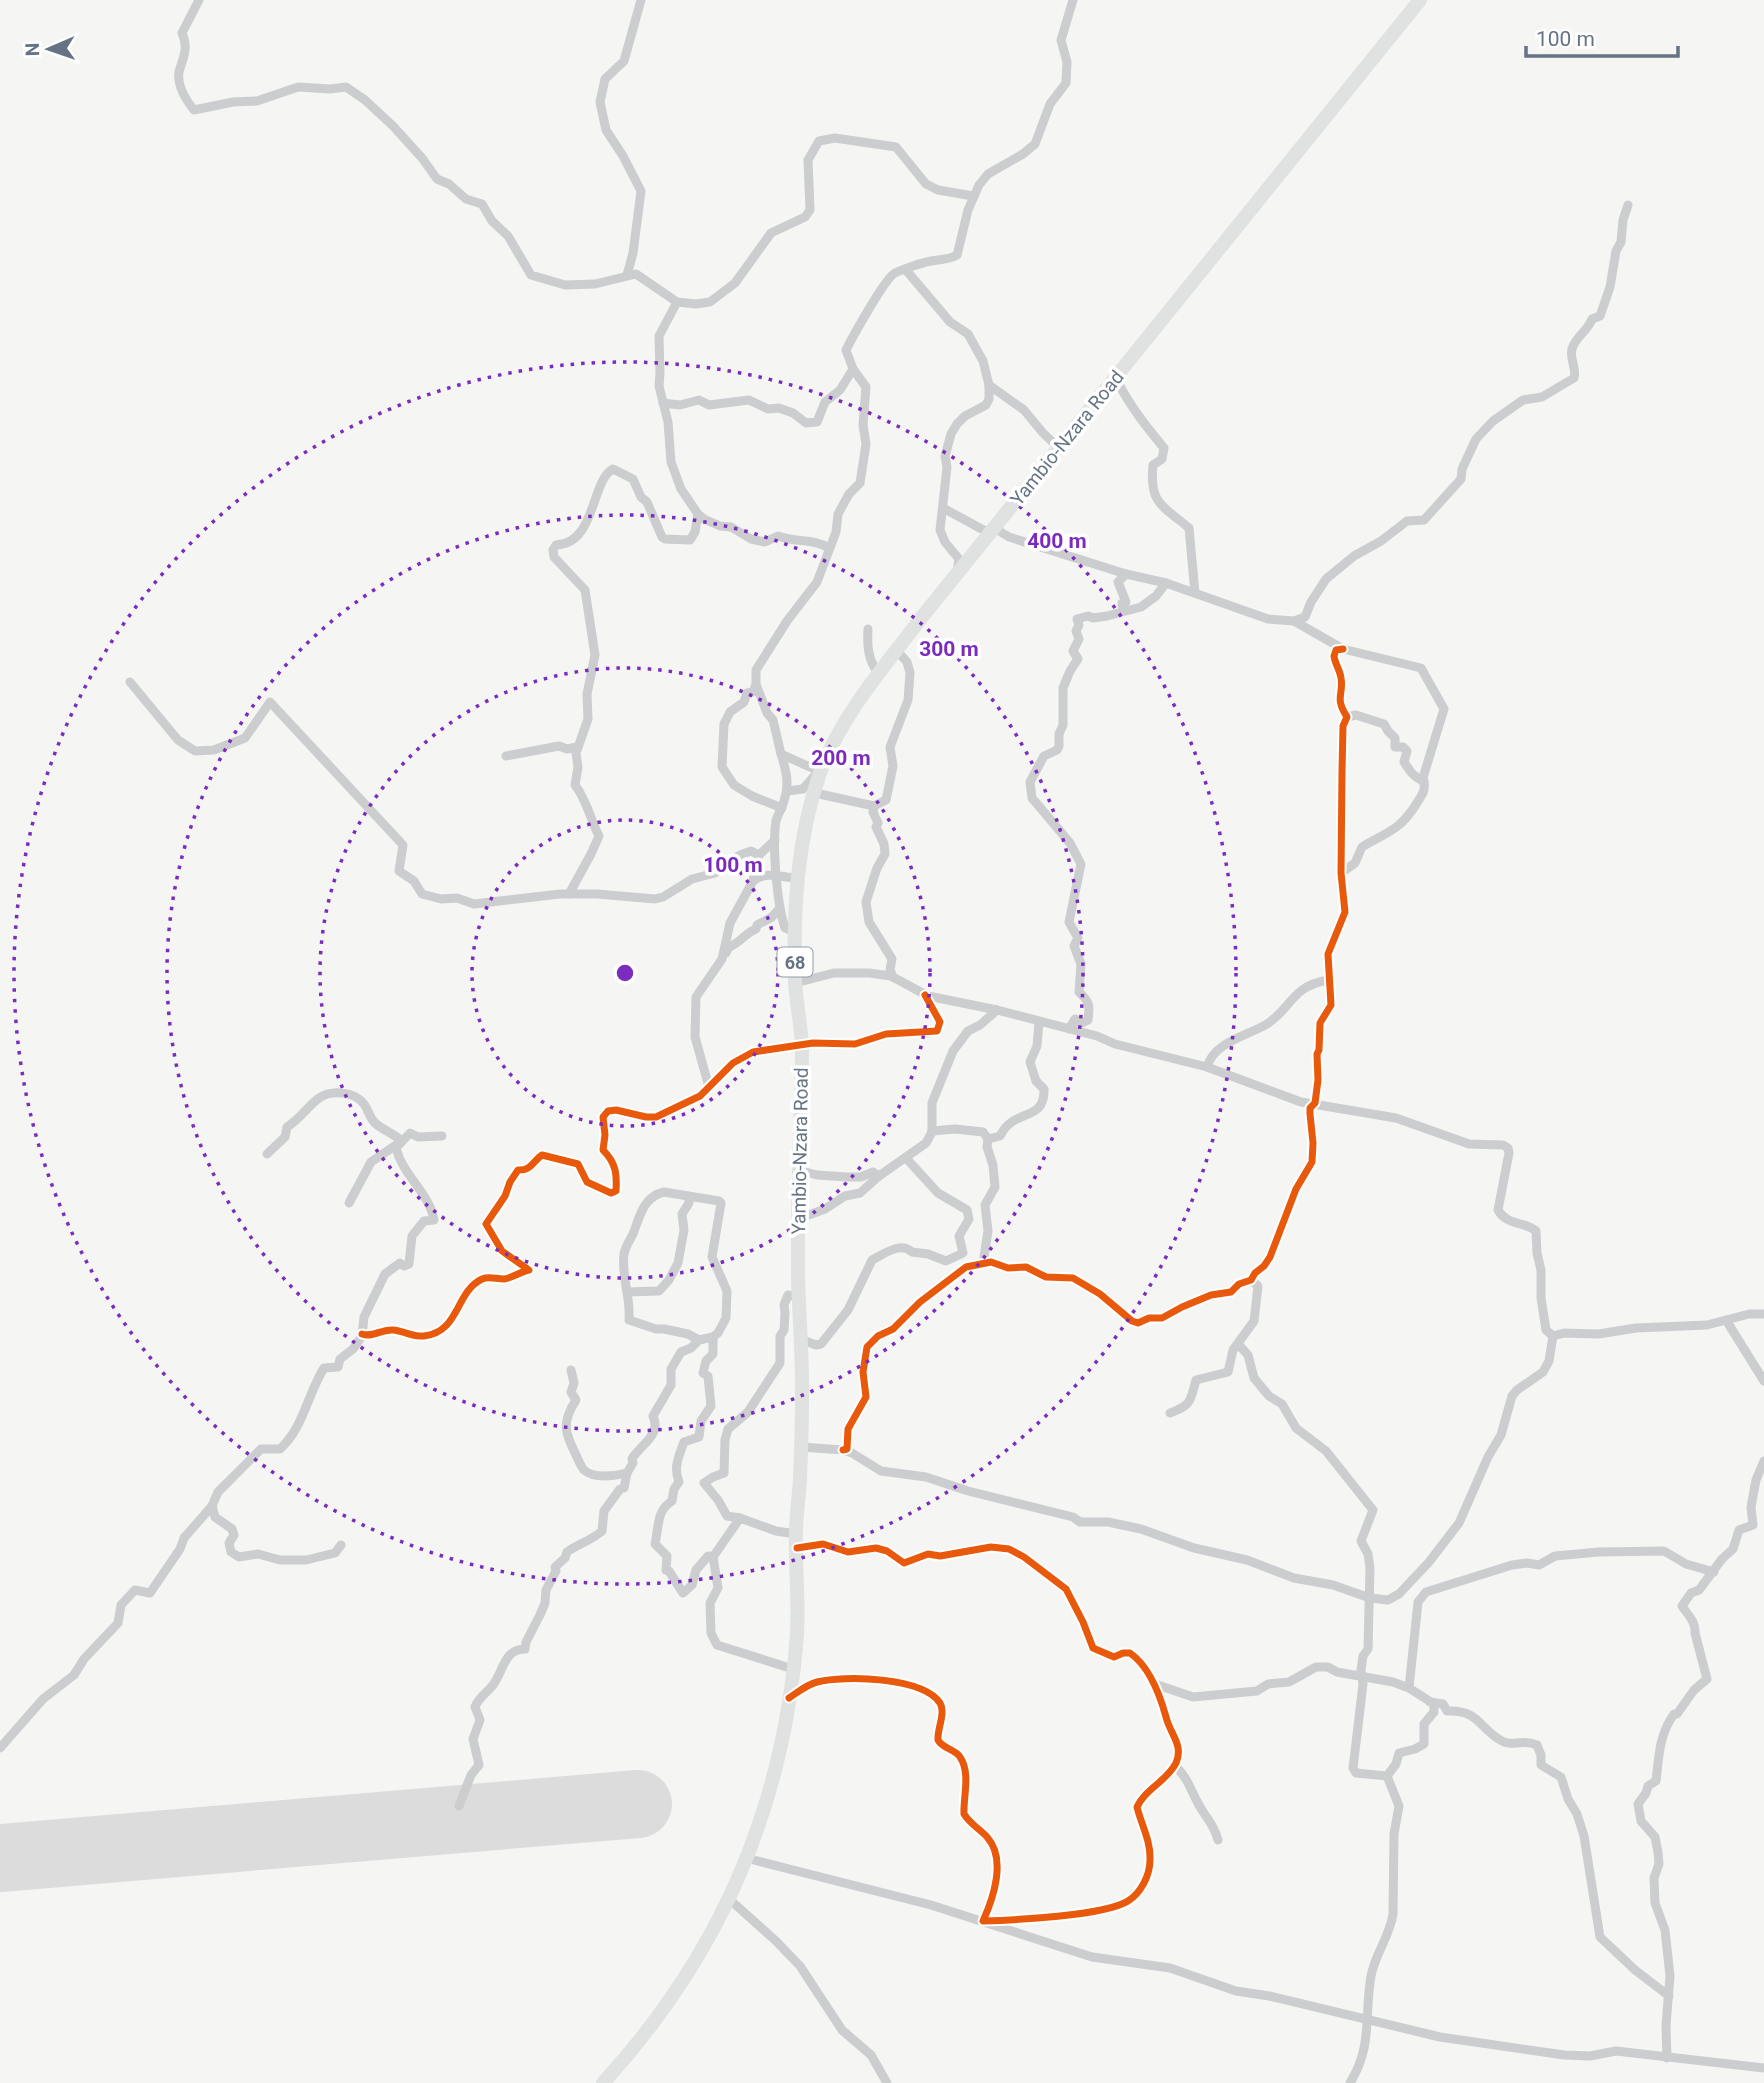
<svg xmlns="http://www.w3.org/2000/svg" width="1764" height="2083" viewBox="0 0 1764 2083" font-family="Roboto,sans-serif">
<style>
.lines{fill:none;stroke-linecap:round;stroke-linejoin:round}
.runway{stroke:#dcdcdc;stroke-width:68}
.street{stroke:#cccdcf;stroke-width:9}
.primary{stroke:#e0e1e1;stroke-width:14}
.cycleway-casing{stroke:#fff;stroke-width:11}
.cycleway{stroke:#e8590c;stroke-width:7}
.ring{fill:none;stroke:#7b2cbf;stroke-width:3.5;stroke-dasharray:3.5 7}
.labels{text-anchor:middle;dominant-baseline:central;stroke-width:7;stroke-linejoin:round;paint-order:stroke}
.shield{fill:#fff;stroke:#939da9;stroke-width:2}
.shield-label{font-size:18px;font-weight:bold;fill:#657384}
.street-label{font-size:19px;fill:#657384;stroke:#fff}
.centre{fill:#7b2cbf;stroke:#fff;stroke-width:3.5}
.ring-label{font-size:21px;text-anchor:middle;font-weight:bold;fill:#7b2cbf;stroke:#fff;stroke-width:7;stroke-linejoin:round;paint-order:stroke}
</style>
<rect width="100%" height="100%" fill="#f5f5f4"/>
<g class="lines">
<polyline class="runway" points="0,1858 638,1804"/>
<g class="street">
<path d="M199,0L182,33C189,49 183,57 179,72C177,85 186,100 194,110L233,102L257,101L298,87L330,89L346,87L365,100L393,126L422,158L437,179L449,184L466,199L482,204L492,221L508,236L531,275L565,285L595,284L636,274L677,302"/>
<polyline points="906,270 950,322 968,334 983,361 989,385 989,399 986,405 965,416 957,424 951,434 945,456 947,467 940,530 945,542 959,559 957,572"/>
<polyline points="627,275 633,253 641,191 623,156 606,130 600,102 605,79 624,61 641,0"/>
<path d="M1116,377C1125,400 1148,429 1164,448L1162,459L1153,465C1149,504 1163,506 1189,528L1195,593"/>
<polyline points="989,385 1024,410 1043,433 1059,448"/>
<path d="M663,403L680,405L699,400L709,405L749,400L768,409L779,408L793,413L806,423L817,422L825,402L840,390L853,369L846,350C852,338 885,278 895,273C903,269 921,263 931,261C940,259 949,260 957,255L968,210L979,185L988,174L1023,154L1035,144L1050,104L1066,83L1067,62L1061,40L1073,0"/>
<polyline points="943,508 989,533"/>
<polyline points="994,528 1009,537 1126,574 1166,583 1268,619 1294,621 1343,649 1421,668 1444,709 1422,781"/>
<path d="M829,548C813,538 796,543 778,536L765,542L751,539L731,527L720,526L704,519L698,514L681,489L671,462L668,422L659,386L660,373L659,336L677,302L696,304L710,302L735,283L771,233L805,217L810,210L808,160L819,141L835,138L896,147L926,184L938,190L973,196"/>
<polyline points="1123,610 1122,603 1126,602 1118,582 1126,574"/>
<path d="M1294,621L1305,617L1311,602L1326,579L1354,556L1381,541L1407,521L1424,520L1461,479L1462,469L1476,439L1493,421L1523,400L1542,397L1574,378C1577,367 1569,359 1572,349C1575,337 1588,331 1592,319L1600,316L1610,287L1616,251L1621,242L1623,220L1628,205"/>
<path d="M868,629C867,646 868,661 879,674"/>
<polyline points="130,682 178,740 195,751 214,750 245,738 270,702 403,845 399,871 414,881 422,894 441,899 457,898 474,904 560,894 597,894 655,899 663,897 692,879 715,873 740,855 751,851 759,855"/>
<polyline points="756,684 753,692 747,693 744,702 730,712 724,724 722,767 734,785 752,796 782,808"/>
<path d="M781,754C786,770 790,784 784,801C782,808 778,814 776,821C772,845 777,905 785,928L796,933"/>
<polyline points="506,756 559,746 567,749 577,747"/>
<polyline points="821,772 781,754 773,720 767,713 756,684 756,670 787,621 817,582 836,532 838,514 849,494 860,483 866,444 863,425 866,387 853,369"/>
<polyline points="787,791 803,789 816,774"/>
<polyline points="815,793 874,806"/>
<path d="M1341,873L1355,863L1362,847C1385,833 1399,831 1415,806C1420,797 1426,793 1424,781C1414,778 1410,771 1404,762L1407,751L1403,747H1395V738L1388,731L1384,724L1356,715L1347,717"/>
<path d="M753,881C768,870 781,878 798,878"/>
<path d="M569,894L591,854L599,836C590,819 587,800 575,785L578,767L576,753L588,719L587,694L595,655L585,590L554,557L553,550L556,545C596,544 591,480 613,469L633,479L641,497L647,502L662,537L665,539L690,540L695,532L698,514"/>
<path d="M726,953L729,947C740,943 744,934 756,929L757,925L772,917L780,908"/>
<polyline points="893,977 890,970 892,959 869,922 866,902 877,868 885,854 884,844 876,827 878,823 873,812 874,806 886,800 893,766 890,747 908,700 910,673 907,662 897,651"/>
<path d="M795,983L834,973H869L891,976L928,996L997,1010L1097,1036L1115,1044L1207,1067L1301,1102L1396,1118L1469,1144L1503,1145L1508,1148L1509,1153L1498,1210C1507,1226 1524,1221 1536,1231L1537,1253L1541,1270V1298L1546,1330L1553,1336"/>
<path d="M1069,1029L1075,1019L1082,1023L1088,1020C1090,1006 1090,1002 1079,992L1081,964L1074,946L1078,938L1069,922L1081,864L1070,843L1032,798L1030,782L1044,756L1057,750L1059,746V734L1063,725V688L1070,671L1078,659L1073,651L1079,639L1076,631L1079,625L1077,619L1088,616L1093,618L1107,616L1141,607L1156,596L1166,583"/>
<path d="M1207,1067C1214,1042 1247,1036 1267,1024C1293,1007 1290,987 1328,980"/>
<polyline points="709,1087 695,1037 696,997 722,959 730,923 753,881 759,855 775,840"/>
<path d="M932,1131L955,1129L983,1132L988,1139L1000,1136C1014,1107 1045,1123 1044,1089L1036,1081L1030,1062L1037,1046L1039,1022"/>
<path d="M267,1154L285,1137L287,1127C301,1118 308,1106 319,1098C332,1089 355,1092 364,1104C369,1111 369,1117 375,1123C383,1130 394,1134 402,1141L371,1162L349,1203"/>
<polyline points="798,1170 817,1175 847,1177 861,1177 873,1172 879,1176 926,1143 932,1132 932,1103 953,1051 968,1031 980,1025 997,1010"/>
<polyline points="798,1219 825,1209 845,1196 860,1193 879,1176"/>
<polyline points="983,1263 988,1231 985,1205 995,1187 993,1165 987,1147 988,1139"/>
<polyline points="627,1292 659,1291 669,1280 678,1263 684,1230 682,1214 689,1203 689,1197"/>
<polyline points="1726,1320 1764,1381"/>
<path d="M362,1334C374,1338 380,1329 393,1330C404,1331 413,1337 424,1336C460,1332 455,1292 482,1279C489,1276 496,1279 504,1279C512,1278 520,1272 529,1270L502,1251L486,1224L505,1196L510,1182L518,1170C531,1171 533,1161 542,1155L578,1164L587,1182L611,1193L616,1191C617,1174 616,1163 603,1150L605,1135L603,1117L608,1111L616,1110L646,1117H656L700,1096L733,1063L753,1052L813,1043L855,1044L886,1034L937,1031L940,1022L925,995"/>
<path d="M713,1337V1354L706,1361L703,1373L708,1376L711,1406L701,1421L699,1437L684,1442C679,1456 673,1467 679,1482L674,1489L672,1501C656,1511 659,1527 655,1544L667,1556L666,1570L669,1571L683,1593L692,1585L696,1570L708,1556L713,1557"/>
<path d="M800,1339L816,1345L821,1344L848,1310L872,1260C884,1254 901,1241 912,1252L928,1254L946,1261L963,1253L959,1236L969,1219L967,1210L938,1193L906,1158"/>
<polyline points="1238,1344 1248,1355 1254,1378 1269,1396 1282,1404 1296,1428 1326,1451 1373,1510 1361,1541 1368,1554 1370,1568 1368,1649 1363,1656 1361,1670 1363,1684 1353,1768 1356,1773 1387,1776"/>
<path d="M571,1370L574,1383L571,1392L576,1400C561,1423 565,1433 576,1455C578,1459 581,1467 584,1470C594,1479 615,1476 627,1473"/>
<path d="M1170,1413C1192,1405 1190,1401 1196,1380L1228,1372L1233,1350L1254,1321L1258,1286L1251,1280"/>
<polyline points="801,1447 843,1450 852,1453 881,1471 926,1477 968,1491 1073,1517 1080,1522 1108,1522 1141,1529 1194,1548 1247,1560 1294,1578 1333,1585 1370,1598 1388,1600 1399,1594 1429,1562 1459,1523 1488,1457 1501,1435 1512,1396 1517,1390 1543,1372 1549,1361 1553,1336 1564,1333 1599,1334 1636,1328 1707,1325 1749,1314 1764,1314"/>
<path d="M843,1450L847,1449L848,1429L866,1397L863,1372L867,1347L878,1336L893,1329L920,1302L966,1267L991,1262L1008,1268L1026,1267L1046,1277L1073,1278L1100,1294L1132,1321L1138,1323L1149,1318H1162L1182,1307L1211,1295L1231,1292L1239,1284L1251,1280L1255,1273L1264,1266L1270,1257L1296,1189L1312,1162L1313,1143L1310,1114V1108L1315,1103L1318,1080L1317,1054L1319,1050L1320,1023L1331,1005L1328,954L1345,912L1341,873L1342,772L1343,726L1347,717C1334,697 1344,695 1341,678C1340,670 1335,664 1334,656L1336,650L1343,649"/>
<polyline points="212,1506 215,1517 232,1529 234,1535 229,1543 231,1552 239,1557 258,1554 280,1560 306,1560 335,1553 341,1545"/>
<polyline points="740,1518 727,1516 718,1500 704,1483 713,1477 724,1473 725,1440 728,1429 748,1412 780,1363 780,1336 784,1330 785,1313 784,1305 788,1295 799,1297"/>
<polyline points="793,1669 717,1645 711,1633 710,1603 718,1588 713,1557 740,1518 776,1531 796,1534"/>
<path d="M1155,1684L1193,1697L1257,1691L1268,1684L1289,1682L1316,1667H1328L1337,1672L1393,1682L1409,1688L1434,1704V1712L1424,1724V1744L1415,1749L1399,1753L1396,1764L1387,1776L1399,1806L1394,1834L1393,1914C1390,1936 1375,1954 1371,1976C1364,2016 1373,2046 1350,2083"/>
<polyline points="1409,1688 1418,1602 1426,1592 1512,1565 1527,1563 1539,1565 1555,1556 1599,1552 1664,1551 1686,1564 1714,1572"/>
<path d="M789,1698C798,1692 806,1685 817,1682C844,1675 923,1677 940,1703C946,1713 937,1729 938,1740C943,1749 955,1749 960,1757C971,1773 963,1798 964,1814C970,1824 980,1829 987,1837C1007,1859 993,1899 983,1921C1013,1920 1104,1916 1128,1901C1141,1893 1150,1875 1150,1860C1151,1841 1141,1824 1137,1807C1145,1789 1167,1781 1176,1763C1184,1745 1170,1734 1166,1717C1160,1695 1150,1667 1130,1653H1123L1114,1657L1093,1648L1083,1622L1066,1589L1024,1557L1009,1549L991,1547L940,1556L928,1554L904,1563L887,1551L876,1548L848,1552L823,1544L797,1548"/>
<path d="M1430,1702L1443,1704L1447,1711C1480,1709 1480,1731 1504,1742C1512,1746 1523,1739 1537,1745L1541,1755V1765L1561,1777L1568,1799L1577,1814L1584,1836L1600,1937L1635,1970L1669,1996"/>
<path d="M0,1748L43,1699L74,1675L84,1659L118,1623L121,1605L135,1590L150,1593L180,1549L184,1538L212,1506L218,1492L261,1449H280C304,1427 307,1395 324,1368L338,1367L340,1359L353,1349L362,1336L364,1317L385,1274L400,1263L404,1266L409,1264L412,1236L424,1221L434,1220C429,1192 403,1176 396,1148L410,1133L418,1137L442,1136"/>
<path d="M1175,1765C1190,1782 1189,1787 1199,1805C1207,1820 1213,1822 1218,1840"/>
<path d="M459,1806L471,1775L479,1765L473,1739L480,1720L475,1707C479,1697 487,1693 493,1685C504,1670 504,1649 525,1649L526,1642L540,1615L545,1603L546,1590L556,1571L555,1567L565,1558L567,1552C579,1543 591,1541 602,1531L604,1511L620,1489L624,1488L627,1473L633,1463L632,1459C640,1445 662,1435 653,1416L671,1385V1369L681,1352L691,1348L699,1340L713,1337L718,1333L726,1318L727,1291L712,1257L721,1203L719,1201L664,1192C643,1197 640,1216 633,1234C630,1240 625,1247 624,1254C621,1276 631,1298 629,1320L656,1329H664L688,1334L699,1340"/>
<polyline points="746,1858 931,1905 1092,1957 1170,1968 1236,1991 1269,1996 1440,2037 1564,2055 1590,2056 1616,2051 1764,2068"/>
<polyline points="729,1899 776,1941 800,1966 842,2030 871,2055 887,2083"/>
<path d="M1667,2058L1666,2025L1670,1976L1665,1930L1655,1903L1654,1878L1659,1864L1658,1852L1655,1837L1641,1821L1638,1804L1646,1793L1648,1786L1656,1781C1659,1756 1659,1735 1674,1714H1677L1694,1690L1707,1679L1695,1633C1696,1622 1688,1615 1682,1606L1691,1593L1699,1590L1722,1559L1733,1549L1739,1530L1753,1525L1751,1507L1756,1480L1764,1461"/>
</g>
<path class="primary" d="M603,2083C720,1955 784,1808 797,1634C799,1600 795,1567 796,1533C796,1515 799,1497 800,1479C801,1453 802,1427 802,1401C803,1360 799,1318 798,1276C797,1201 801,1126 802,1051C802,1027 796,1004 795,981C793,911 797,839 820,773C841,715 885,666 922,617L1420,0"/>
<defs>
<g id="cycleway">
<path d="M362,1334C374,1338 380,1329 393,1330C404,1331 413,1337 424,1336C460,1332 455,1292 482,1279C489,1276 496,1279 504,1279C512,1278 520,1272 529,1270L502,1251L486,1224L505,1196L510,1182L518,1170C531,1171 533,1161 542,1155L578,1164L587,1182L611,1193L616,1191C617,1174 616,1163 603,1150L605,1135L603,1117L608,1111L616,1110L646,1117H656L700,1096L733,1063L753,1052L813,1043L855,1044L886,1034L937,1031L940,1022L925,995"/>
<path d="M843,1450L847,1449L848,1429L866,1397L863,1372L867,1347L878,1336L893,1329L920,1302L966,1267L991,1262L1008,1268L1026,1267L1046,1277L1073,1278L1100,1294L1132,1321L1138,1323L1149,1318H1162L1182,1307L1211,1295L1231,1292L1239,1284L1251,1280L1255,1273L1264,1266L1270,1257L1296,1189L1312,1162L1313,1143L1310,1114V1108L1315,1103L1318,1080L1317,1054L1319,1050L1320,1023L1331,1005L1328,954L1345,912L1341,873L1342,772L1343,726L1347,717C1334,697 1344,695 1341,678C1340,670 1335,664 1334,656L1336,650L1343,649"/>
<path d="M789,1698C798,1692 806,1685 817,1682C844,1675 923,1677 940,1703C946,1713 937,1729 938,1740C943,1749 955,1749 960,1757C971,1773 963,1798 964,1814C970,1824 980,1829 987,1837C1007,1859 993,1899 983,1921C1013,1920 1104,1916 1128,1901C1141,1893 1150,1875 1150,1860C1151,1841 1141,1824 1137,1807C1145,1789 1167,1781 1176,1763C1184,1745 1170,1734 1166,1717C1160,1695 1150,1667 1130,1653H1123L1114,1657L1093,1648L1083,1622L1066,1589L1024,1557L1009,1549L991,1547L940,1556L928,1554L904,1563L887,1551L876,1548L848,1552L823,1544L797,1548"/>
</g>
</defs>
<use href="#cycleway" class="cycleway-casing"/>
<use href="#cycleway" class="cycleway"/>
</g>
<g class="ring">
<circle cx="625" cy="973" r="153"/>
<circle cx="625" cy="973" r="305"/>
<circle cx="625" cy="973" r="458"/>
<circle cx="625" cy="973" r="611"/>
</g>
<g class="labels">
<rect class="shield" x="777.5" y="947.5" width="35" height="29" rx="5"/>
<g class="shield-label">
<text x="795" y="962">68</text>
</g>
<g class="street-label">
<text transform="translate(1067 438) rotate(-51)">Yambio-Nzara Road</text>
<text transform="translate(800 1151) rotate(-89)">Yambio-Nzara Road</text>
</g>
</g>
<circle cx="625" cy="973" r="10" class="centre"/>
<g class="ring-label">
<text x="1057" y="548">400 m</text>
<text x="949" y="656">300 m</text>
<text x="841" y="765">200 m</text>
<text x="733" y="872">100 m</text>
</g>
<g transform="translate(49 49) rotate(268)" stroke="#ffffff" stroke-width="5" paint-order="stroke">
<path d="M0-5L12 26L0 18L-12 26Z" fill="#657384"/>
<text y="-10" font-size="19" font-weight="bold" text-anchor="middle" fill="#657384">N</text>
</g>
<path d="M1526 46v10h152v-10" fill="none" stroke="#657384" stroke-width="3.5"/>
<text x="1536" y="46" font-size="21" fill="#657384" stroke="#ffffff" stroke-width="5" paint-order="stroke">100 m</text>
</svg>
